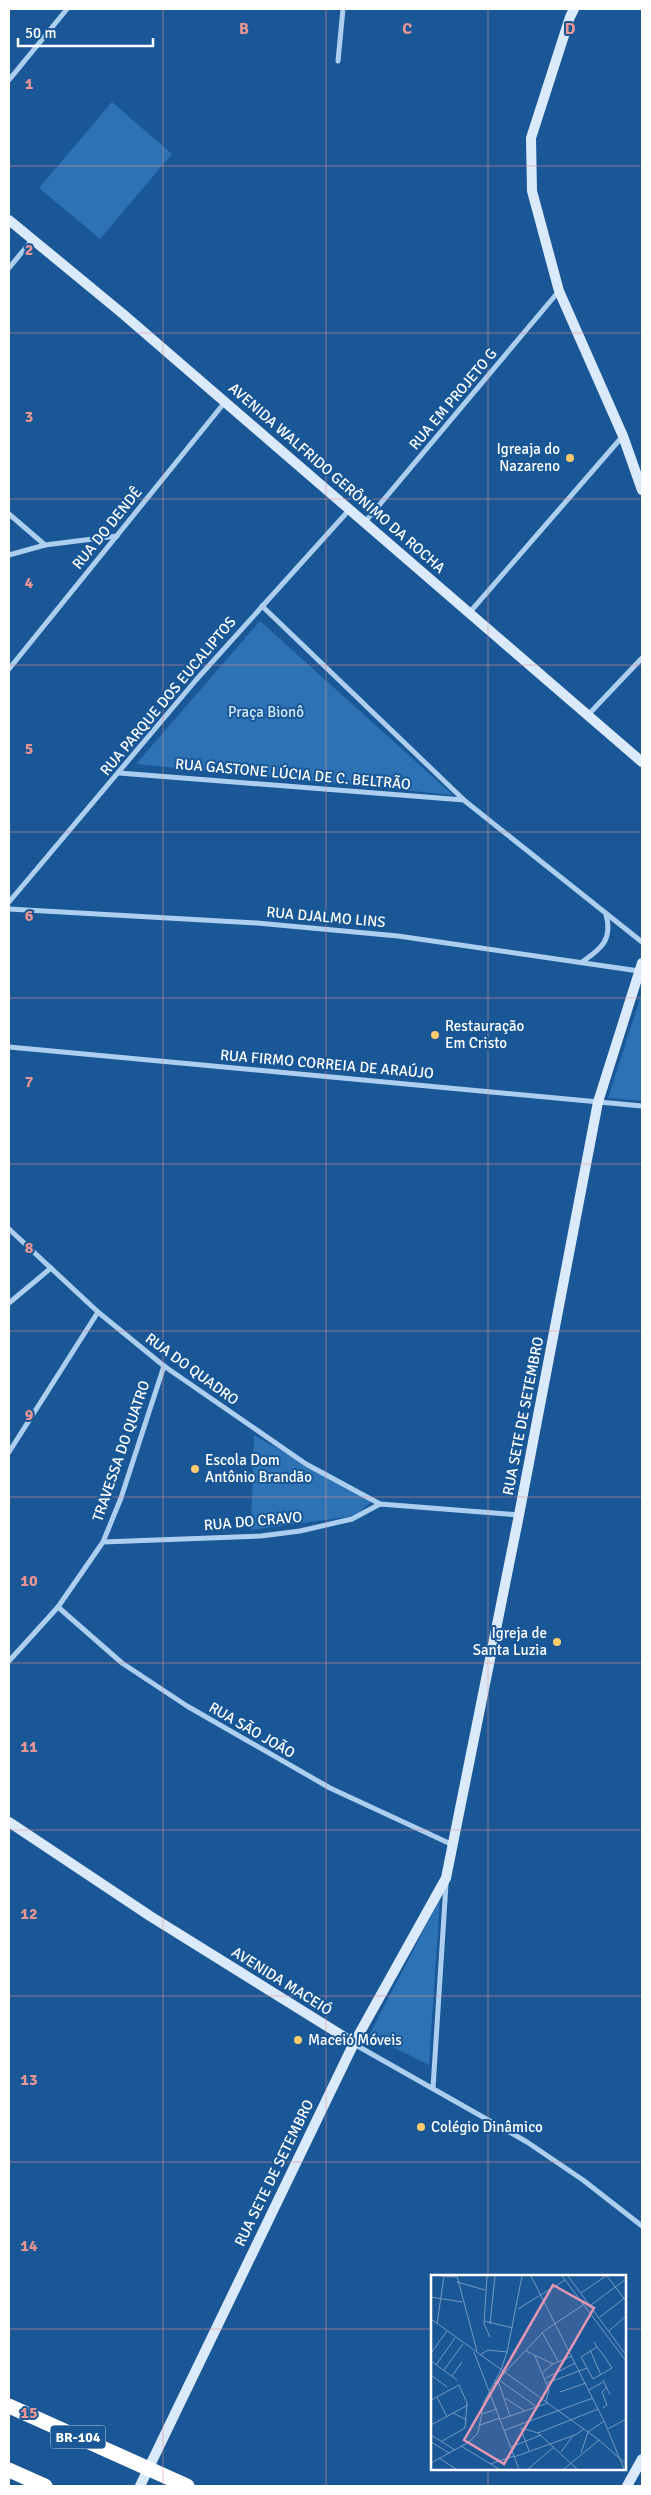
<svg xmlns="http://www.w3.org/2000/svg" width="651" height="2495" viewBox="0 0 651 2495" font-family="Signika,sans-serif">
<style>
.green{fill:#2d72b4}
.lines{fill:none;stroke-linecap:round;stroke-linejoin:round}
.street{stroke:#accff0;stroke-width:5}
.secondary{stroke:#daeafb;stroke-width:10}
.highway{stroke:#fff;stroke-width:15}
.grid{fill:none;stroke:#ea9494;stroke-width:1;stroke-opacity:0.55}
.poi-dot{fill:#ffcc6b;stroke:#195796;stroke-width:2}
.labels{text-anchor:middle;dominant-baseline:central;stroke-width:4;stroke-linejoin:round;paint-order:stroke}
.shield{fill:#195796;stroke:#bacde0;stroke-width:1}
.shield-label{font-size:14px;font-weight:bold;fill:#fff}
.street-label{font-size:15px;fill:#fff;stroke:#195796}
.poi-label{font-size:15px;fill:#fff;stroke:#195796;text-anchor:start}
.park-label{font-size:15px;fill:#d3e8fb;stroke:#195796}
.inset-road{fill:none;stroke:#759ac0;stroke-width:1}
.view{fill:#e497b5;fill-opacity:0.15;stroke:#e497b5;stroke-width:2.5}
.inset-edge{fill:none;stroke:#fff;stroke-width:2.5}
.grid-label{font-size:16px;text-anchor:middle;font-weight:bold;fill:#ea9494;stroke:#195796;stroke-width:4;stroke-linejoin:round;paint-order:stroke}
</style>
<rect width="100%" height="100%" fill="#195796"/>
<g class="green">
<polygon points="112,102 172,154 100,239 39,188"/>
<polygon points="260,621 453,795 136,764"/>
<polygon points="642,993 642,1101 608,1098"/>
<polygon points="254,1435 371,1502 357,1514 347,1517 251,1530"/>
<polygon points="440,1899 429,2065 369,2035"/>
</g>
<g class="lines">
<g class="street">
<polyline points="338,61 343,9"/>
<polyline points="9,80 67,9"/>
<polyline points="9,268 32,240"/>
<polyline points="9,514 45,545 117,536"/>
<polyline points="365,522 559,291"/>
<polyline points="9,555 45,545"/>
<polyline points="262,606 465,801 642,942"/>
<polyline points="470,612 622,437"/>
<polyline points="9,669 225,402"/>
<polyline points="587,716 642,658"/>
<polyline points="119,773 464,800"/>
<polyline points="9,902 196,680 350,509"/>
<polyline points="9,909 257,923 398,936 639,971"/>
<path d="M582,962C601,949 613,940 606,914"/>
<polyline points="9,1047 642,1106"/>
<polyline points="9,1229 98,1312 164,1366 306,1464 380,1504"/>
<polyline points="9,1303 51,1268"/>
<polyline points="9,1452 98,1312"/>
<polyline points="103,1542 261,1536 300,1531 352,1519 380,1504 519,1515"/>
<polyline points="58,1607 122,1663 187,1706 330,1788 453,1845"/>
<polyline points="9,1661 58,1607 103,1542 121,1498 164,1366"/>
<polyline points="354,2044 527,2142 583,2180 642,2226"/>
<polyline points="433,2088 446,1884"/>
</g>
<g class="secondary">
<polyline points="574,9 570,17 531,138 532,191 559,291 623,436 642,490"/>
<polyline points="9,220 123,314 642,762"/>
<polyline points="9,1822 150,1916 354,2043"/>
<polyline points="140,2486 354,2043 446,1878 519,1515 598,1102 642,963"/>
<polyline points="627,2486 642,2459"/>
</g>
<g class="highway">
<polyline points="9,2406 187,2486"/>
<polyline points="9,2470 45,2486"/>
</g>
</g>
<path class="grid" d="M163,9V2486M326,9V2486M488,9V2276M9,166H642M9,333H642M9,499H642M9,665H642M9,832H642M9,998H642M9,1164H642M9,1331H642M9,1497H642M9,1663H642M9,1830H642M9,1996H642M9,2162H642M9,2329H432M625,2329H642M488,2469V2486"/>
<g class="poi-dot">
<circle cx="570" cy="458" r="5"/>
<circle cx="435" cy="1035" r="5"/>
<circle cx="195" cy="1469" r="5"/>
<circle cx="557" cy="1642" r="5"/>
<circle cx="298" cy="2040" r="5"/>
<circle cx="421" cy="2127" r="5"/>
</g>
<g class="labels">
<rect class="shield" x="50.5" y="2425.5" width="55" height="23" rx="4"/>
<g class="shield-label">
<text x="78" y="2437">BR-104</text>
</g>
<g class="street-label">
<text transform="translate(453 399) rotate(-50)">RUA EM PROJETO G</text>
<text transform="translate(337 478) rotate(41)">AVENIDA WALFRIDO GERÔNIMO DA ROCHA</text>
<text transform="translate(107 528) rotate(-51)">RUA DO DENDÊ</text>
<text transform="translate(168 696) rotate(-50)">RUA PARQUE DOS EUCALIPTOS</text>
<text transform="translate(293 774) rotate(5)">RUA GASTONE LÚCIA DE C. BELTRÃO</text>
<text transform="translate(326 917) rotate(5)">RUA DJALMO LINS</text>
<text transform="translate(327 1064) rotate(5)">RUA FIRMO CORREIA DE ARAÚJO</text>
<text transform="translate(192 1369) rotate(36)">RUA DO QUADRO</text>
<text transform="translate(523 1416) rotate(-79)">RUA SETE DE SETEMBRO</text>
<text transform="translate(121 1451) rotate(-71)">TRAVESSA DO QUATRO</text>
<text transform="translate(253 1521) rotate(-5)">RUA DO CRAVO</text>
<text transform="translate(252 1730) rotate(30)">RUA SÃO JOÃO</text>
<text transform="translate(282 1981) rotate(32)">AVENIDA MACEIÓ</text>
<text transform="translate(274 2173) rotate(-64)">RUA SETE DE SETEMBRO</text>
</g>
<g class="poi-label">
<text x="560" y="449" text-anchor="end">Igreaja do<tspan x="560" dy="17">Nazareno</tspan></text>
<text x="445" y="1026">Restauração<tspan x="445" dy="17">Em Cristo</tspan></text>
<text x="205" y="1460">Escola Dom<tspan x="205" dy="17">Antônio Brandão</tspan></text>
<text x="547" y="1633" text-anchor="end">Igreja de<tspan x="547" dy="17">Santa Luzia</tspan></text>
<text x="308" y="2040">Maceió Móveis</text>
<text x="431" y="2127">Colégio Dinâmico</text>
</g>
<g class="park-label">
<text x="266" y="712">Praça Bionô</text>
</g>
</g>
<g transform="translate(431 2275)">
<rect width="195" height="195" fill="#195796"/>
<path class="inset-road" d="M10,1L26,2M26,1L46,76M56,1L53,49L59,62M100,1L173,146L193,194M131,1L195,86M137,1L195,80M176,1L195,26M26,7L54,15M150,18L175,1M0,22L31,27M160,30L195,4M87,34L134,5M169,42L195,22M0,44L168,165L195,189M53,46L82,53M6,49L13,1M59,49L64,1M178,56L195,41M111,57L127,86M163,67L166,72L173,81L181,93L162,104L150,82L166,72M159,75L170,100M95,76L122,89M43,77L88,194M0,78L16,56M49,80L57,75L76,77M104,81L118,115L115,126M0,86L26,105M5,90L24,63M13,95L32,69M112,97L122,89L141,81M0,100L16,112M21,101L31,87M115,103L144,88M68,105L106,132M172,105L179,120M67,106L79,141M116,108L156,93M63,109L113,56L152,30M158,115L172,107M129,117L155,108M6,122L16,142M74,123L94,136M0,125L28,110L36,128L34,153L11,166M172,133L176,130L171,117L175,113M22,138L36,145M51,139L66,134M70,144L117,128M0,150L37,130M49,150L69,143M90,153L107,158L146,194M90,154L98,176M177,154L195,144M74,155L162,123M107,158L167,134M0,160L24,175M0,167L18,178M30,171L68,194M80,172L110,160M130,177L141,162M150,178L157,157L173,146M83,182L144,160L153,154M8,183L25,194M0,188L38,167L47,158L53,127L70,95L76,77L91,1M59,189L83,181M97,194L123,172M133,194L168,165"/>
<path class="view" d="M122,10L163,33L73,189L33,165Z"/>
<rect width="195" height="195" class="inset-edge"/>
</g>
<g class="grid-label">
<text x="244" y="34">B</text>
<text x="407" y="34">C</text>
<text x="570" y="34">D</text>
<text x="29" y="89">1</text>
<text x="29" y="255">2</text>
<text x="29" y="422">3</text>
<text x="29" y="588">4</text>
<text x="29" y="754">5</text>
<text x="29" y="921">6</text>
<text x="29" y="1087">7</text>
<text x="29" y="1253">8</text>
<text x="29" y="1420">9</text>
<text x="29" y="1586">10</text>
<text x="29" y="1752">11</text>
<text x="29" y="1919">12</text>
<text x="29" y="2085">13</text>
<text x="29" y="2251">14</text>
<text x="29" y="2418">15</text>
</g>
<rect width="651" height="2495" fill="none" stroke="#ffffff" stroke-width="20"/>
<path d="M18 38v8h135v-8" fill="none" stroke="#ffffff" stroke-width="2.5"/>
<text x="25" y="38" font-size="15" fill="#ffffff" stroke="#195796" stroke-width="4" paint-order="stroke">50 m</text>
</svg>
